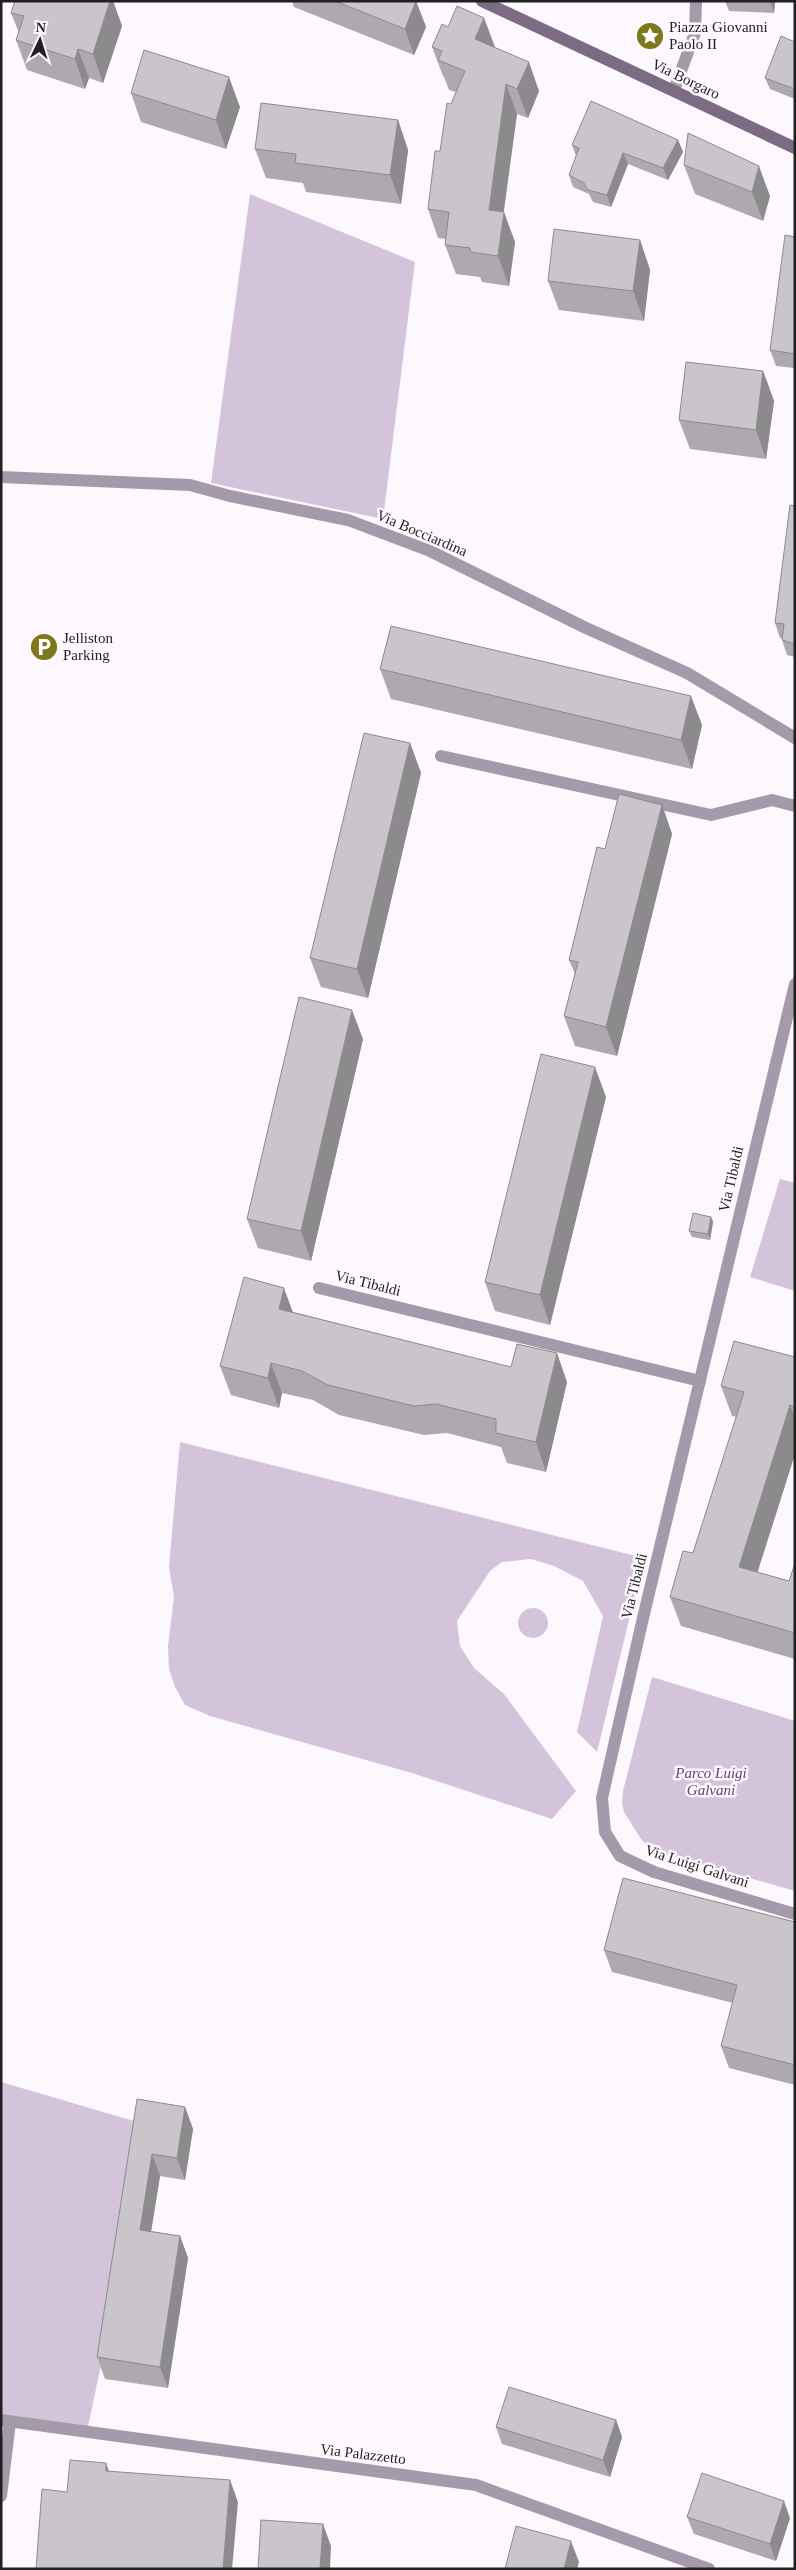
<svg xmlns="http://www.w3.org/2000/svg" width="796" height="2570" viewBox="0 0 796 2570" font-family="'Times New Roman',serif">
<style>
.green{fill:#d3c4db}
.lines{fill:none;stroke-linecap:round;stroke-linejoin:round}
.street{stroke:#a49aaa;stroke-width:12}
.secondary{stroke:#7b6c83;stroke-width:12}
.wall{fill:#ada9af}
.shaded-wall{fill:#8d8a8e}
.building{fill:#c9c5cb;stroke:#8d8a8e}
.labels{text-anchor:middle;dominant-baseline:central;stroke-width:5;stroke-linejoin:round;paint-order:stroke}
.poi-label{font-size:15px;fill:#201f21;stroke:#fcf8fe;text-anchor:start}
.street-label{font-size:15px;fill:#201f21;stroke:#fcf8fe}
.park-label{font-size:15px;font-style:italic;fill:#644274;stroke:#fcf8fe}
</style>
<rect width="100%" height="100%" fill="#fcf8fe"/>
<g class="green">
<polygon points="250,194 415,262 383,519 211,483"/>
<polygon points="780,1179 795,1183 795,1291 750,1277"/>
<polygon points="180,1442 644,1558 597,1752 577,1732 603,1616 583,1581 554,1566 531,1559 502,1562 490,1571 457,1621 460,1646 474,1668 504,1694 576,1791 552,1819 412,1773 210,1716 185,1705 175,1687 169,1669 168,1646 174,1597 169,1567"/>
<circle cx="533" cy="1623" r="15"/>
<polygon points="652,1677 795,1721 795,1891 651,1850 641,1839 624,1812 622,1803 623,1791"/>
<polygon points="1,2082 151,2126 88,2427 1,2414"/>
</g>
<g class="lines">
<g class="street">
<polyline points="674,90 695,33 696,1"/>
<polyline points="1,477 190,485 230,496 348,520 430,551 586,628 687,673 795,738"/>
<polyline points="441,756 711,815 772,800 795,806"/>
<polyline points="795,984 643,1618 602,1798 605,1832 620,1856 654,1872 795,1914"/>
<polyline points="319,1288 700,1381"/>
<polyline points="1,2420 476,2485 709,2569"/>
<polyline points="1,2496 10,2422"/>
</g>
<polyline class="secondary" points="482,1 795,148"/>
</g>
<g class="wall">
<polygon points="15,1 113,1 122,26 103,83 89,78 85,89 27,70 16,40 19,33 11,13"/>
<polygon points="292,1 416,1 426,27 414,55 294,7"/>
<polygon points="725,1 775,1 774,13 729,11"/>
<polygon points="484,18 494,48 539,91 528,118 517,114 503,212 515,242 509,286 482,282 480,277 456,274 445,245 446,239 438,238 428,209 440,151 451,104 456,92 449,90 444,77 443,76 432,47 448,27"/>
<polygon points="795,42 795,99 770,89 765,78"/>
<polygon points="131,93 240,107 226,149 141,122"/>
<polygon points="398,120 408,150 401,204 306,192 303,183 266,178 255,149"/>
<polygon points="678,140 683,152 668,180 628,164 611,207 593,202 589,194 573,187 569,175 576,156 572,145"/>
<polygon points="684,165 770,196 763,221 695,194"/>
<polygon points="795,237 795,368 776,366 770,350"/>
<polygon points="640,240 650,270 644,321 559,310 548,281"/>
<polygon points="763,371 774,401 766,459 690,449 679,420"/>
<polygon points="795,506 795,657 787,655 782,640 782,638 780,638 775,623"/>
<polygon points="380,669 702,725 692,769 391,699"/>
<polygon points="410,743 421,773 368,998 321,987 310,958"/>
<polygon points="662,805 672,834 617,1056 575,1046 564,1016 575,974 569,960 605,849"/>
<polygon points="363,1039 311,1261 258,1248 247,1219"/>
<polygon points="606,1097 550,1325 495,1311 485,1282"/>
<polygon points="711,1217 713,1222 710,1240 692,1237 689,1231"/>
<polygon points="293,1312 567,1382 546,1472 507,1463 501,1447 447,1433 424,1435 339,1415 313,1400 282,1393 279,1408 231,1395 220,1366"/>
<polygon points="795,1357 795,1454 757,1572 789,1581 795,1563 795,1659 681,1626 670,1597 693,1553 737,1417 732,1416 721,1386"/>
<polygon points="795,1922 795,2085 729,2068 721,2046 733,2003 612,1972 604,1950"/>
<polygon points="137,2099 185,2107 193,2129 185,2180 160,2176 151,2231 180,2236 188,2258 168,2388 105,2379 97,2357"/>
<polygon points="616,2420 622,2437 610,2477 502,2444 496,2427"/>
<polygon points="687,2517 790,2518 776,2561 694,2534"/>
</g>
<g class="shaded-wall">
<polygon points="110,1 113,1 122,26 103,83 93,54"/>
<polygon points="416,1 426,27 414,55 405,29"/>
<polygon points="770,1 775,1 774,13"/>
<polygon points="484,18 495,47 485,69 475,39"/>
<polygon points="78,49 89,78 85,89 75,59"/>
<polygon points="529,62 539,91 528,118 517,89"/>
<polygon points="229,77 240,107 226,149 216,120"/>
<polygon points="506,84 517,114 500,240 489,210"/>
<polygon points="398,120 408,150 401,204 390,175"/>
<polygon points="678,140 683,152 668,180 663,168"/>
<polygon points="623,153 628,164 611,207 607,195"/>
<polygon points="759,166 770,196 763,221 752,192"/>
<polygon points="504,212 515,242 509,286 498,256"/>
<polygon points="640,240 650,270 644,321 633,291"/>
<polygon points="763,371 774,401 766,459 756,430"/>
<polygon points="691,696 702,725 692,769 681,740"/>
<polygon points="410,743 421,773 368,998 357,969"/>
<polygon points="662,805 672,834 617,1056 606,1027"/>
<polygon points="352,1010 363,1039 311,1261 301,1231"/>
<polygon points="595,1067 606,1097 550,1325 540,1295"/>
<polygon points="711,1217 713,1222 710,1240 708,1234"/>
<polygon points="284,1288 295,1318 279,1309"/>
<polygon points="557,1353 567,1382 546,1472 536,1442"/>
<polygon points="271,1363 282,1393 279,1408 268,1378"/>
<polygon points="790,1405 795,1418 795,1454 750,1596 739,1567"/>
<polygon points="185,2107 193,2129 185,2180 177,2158"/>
<polygon points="152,2154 160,2176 148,2251 140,2230"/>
<polygon points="180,2236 188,2258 168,2388 160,2367"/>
<polygon points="616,2420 622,2437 610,2477 603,2460"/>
<polygon points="106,2463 114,2485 106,2471"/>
<polygon points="230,2480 238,2502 232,2569 223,2569"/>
<polygon points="784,2501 790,2518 776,2561 770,2544"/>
<polygon points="323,2524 331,2546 330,2569 320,2569"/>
<polygon points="571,2541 579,2562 577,2569 564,2569"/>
</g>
<g class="building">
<polygon points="15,1 110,1 93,54 78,49 75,59 16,40 24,16 11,13"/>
<polygon points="335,1 416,1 405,29"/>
<polygon points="457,6 484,18 475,39 529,62 517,89 506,84 489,210 504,212 498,256 471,252 470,248 445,245 449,212 428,209 435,151 440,151 447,103 451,104 465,71 438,60 442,51 432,47 442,24 448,27"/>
<polygon points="781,36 795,42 795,89 765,78"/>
<polygon points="144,50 229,77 216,120 131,93"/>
<polygon points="591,101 678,140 663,168 623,153 607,195 588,190 584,183 569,175 579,148 572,145"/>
<polygon points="261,103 398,120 390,175 295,163 296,154 255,149"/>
<polygon points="688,133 759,166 752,192 684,165"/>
<polygon points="554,229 640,240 633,291 548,281"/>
<polygon points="785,235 795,237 795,354 770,350"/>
<polygon points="686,362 763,371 756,430 679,420"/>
<polygon points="790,505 795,506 795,644 782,640 784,624 775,623"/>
<polygon points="391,626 691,696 681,740 380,669"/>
<polygon points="364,733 410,743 357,969 310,958"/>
<polygon points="619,794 662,805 606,1027 564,1016 578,962 569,960 597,847 605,849"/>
<polygon points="299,997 352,1010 301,1231 247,1219"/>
<polygon points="541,1054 595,1067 540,1295 485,1282"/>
<polygon points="693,1213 711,1217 708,1234 689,1231"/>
<polygon points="244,1277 284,1288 279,1309 511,1367 517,1344 557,1353 536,1442 496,1433 496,1419 436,1404 414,1406 328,1385 302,1371 271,1363 268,1378 220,1366"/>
<polygon points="734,1341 795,1357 795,1407 790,1405 739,1567 789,1581 795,1563 795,1633 670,1597 683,1551 693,1553 744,1392 721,1386"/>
<polygon points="623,1878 795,1922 795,2065 721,2046 737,1985 604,1950"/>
<polygon points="137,2099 185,2107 177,2158 152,2154 140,2230 180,2236 160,2367 97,2357"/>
<polygon points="509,2387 616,2420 603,2460 496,2427"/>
<polygon points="70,2460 106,2463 106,2471 230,2480 223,2569 36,2569 42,2489 67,2492"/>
<polygon points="702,2473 784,2501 770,2544 687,2517"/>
<polygon points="261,2520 323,2524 320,2569 258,2569"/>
<polygon points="516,2526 571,2541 564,2569 505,2569"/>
</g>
<defs>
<symbol id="sight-disc" viewBox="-11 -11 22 22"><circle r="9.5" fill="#7f771b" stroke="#fcf8fe"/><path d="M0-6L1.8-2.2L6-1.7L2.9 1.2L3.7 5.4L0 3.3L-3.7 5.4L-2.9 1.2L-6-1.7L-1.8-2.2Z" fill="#fff"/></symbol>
<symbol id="parking-disc" viewBox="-11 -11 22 22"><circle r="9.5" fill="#7f771b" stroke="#fcf8fe"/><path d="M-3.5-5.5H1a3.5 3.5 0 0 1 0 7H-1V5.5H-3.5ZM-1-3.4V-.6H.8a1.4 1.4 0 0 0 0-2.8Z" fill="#fff"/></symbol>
</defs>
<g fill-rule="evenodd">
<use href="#sight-disc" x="634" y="20" width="32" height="32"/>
<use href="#parking-disc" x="28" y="631" width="32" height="32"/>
</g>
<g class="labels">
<g class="poi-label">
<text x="669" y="27">Piazza Giovanni<tspan x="669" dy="17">Paolo II</tspan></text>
<text x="63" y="638">Jelliston<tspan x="63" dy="17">Parking</tspan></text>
</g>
<g class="street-label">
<text transform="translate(686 79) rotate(26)">Via Borgaro</text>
<text transform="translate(422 533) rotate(23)">Via Bocciardina</text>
<text transform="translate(731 1179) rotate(-77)">Via Tibaldi</text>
<text transform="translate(368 1283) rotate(14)">Via Tibaldi</text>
<text transform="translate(634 1586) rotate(-76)">Via Tibaldi</text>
<text transform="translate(697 1866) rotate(18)">Via Luigi Galvani</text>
<text transform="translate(363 2454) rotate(7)">Via Palazzetto</text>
</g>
<g class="park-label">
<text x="711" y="1773">Parco Luigi<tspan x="711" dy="17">Galvani</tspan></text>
</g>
</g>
<rect width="796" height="2570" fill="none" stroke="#201f21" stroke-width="5"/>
<g transform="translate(40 40) rotate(4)" stroke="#fcf8fe" stroke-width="4" paint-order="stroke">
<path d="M0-4L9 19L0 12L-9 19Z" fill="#201f21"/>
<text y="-8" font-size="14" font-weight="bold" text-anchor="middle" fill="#201f21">N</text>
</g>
</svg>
